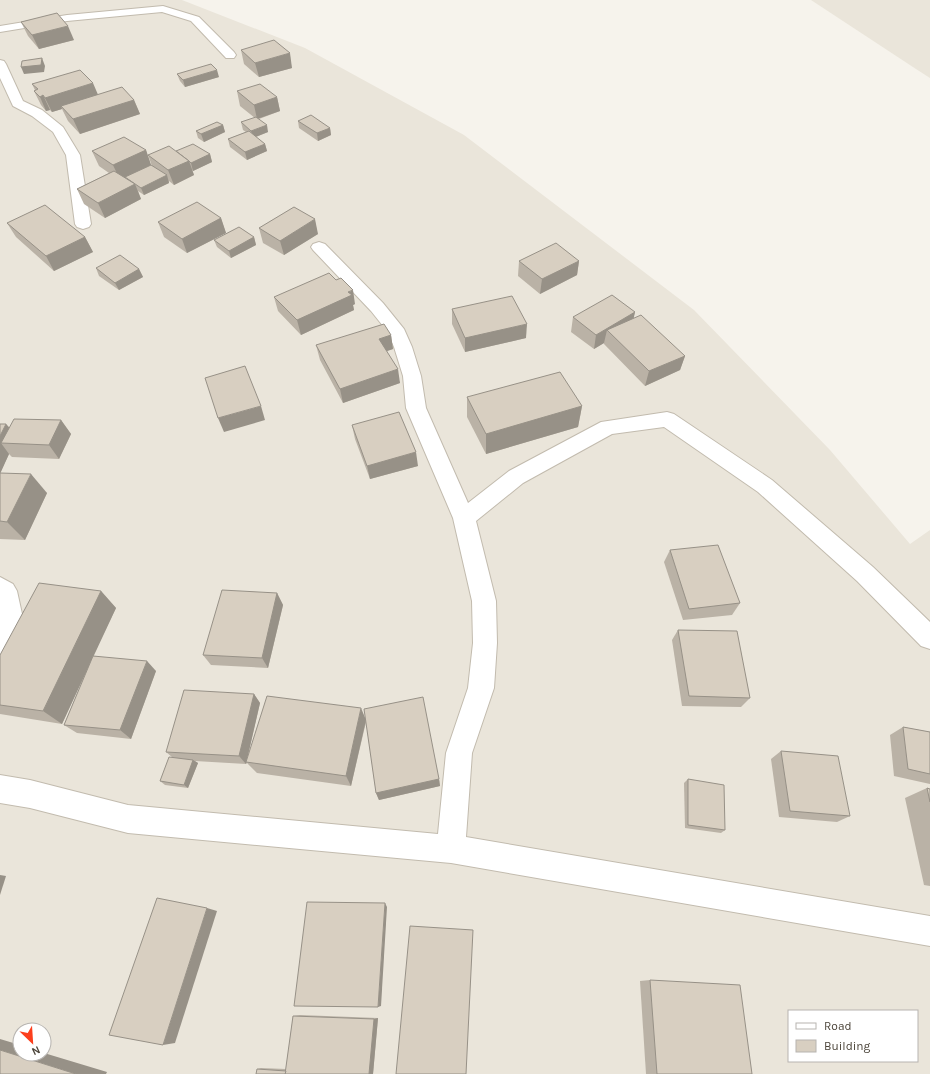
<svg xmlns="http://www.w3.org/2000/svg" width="930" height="1074" viewBox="0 0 930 1074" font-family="Karla,sans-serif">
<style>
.residential{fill:#eae5da;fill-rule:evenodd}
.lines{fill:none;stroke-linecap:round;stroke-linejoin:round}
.minor-casing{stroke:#c2bbae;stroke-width:2}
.minor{fill:#fff;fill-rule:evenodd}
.wall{fill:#bab2a6}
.shaded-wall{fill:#979187}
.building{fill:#d8cfc1;stroke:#979187}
</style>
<rect width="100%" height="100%" fill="#f6f3ec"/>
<g class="residential">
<path d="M0,0H182L305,48L464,135L694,310L830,450L910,544L930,530V1074H0ZM789,1011H917V1061H789ZM20,1030H44V1054H20Z"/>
<polygon points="811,0 930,0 930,78 916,69"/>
</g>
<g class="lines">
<defs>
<g id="minor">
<polygon points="163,6 199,17 234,52 236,55 234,58 226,58 191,21 162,12 67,21 0,32 0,26 67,15"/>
<polygon points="0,60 4,61 6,64 23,101 42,110 63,127 80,155 91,224 89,227 83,229 77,227 75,224 66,155 53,132 32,116 13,106 0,78"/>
<polygon points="319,242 325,244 383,303 404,329 412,347 421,376 426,408 468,503 509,471 601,422 667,412 674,414 772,480 873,567 930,622 930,649 921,646 857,581 758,492 664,427 612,434 523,483 476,521 496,601 497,643 494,688 472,753 466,837 930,916 930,946 451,863 128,833 30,808 0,803 0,775 30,780 128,805 438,834 446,753 468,688 473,643 472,601 453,518 406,408 403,376 394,347 387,331 371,311 313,250 311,247 313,244"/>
<polygon points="0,577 13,584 17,591 22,614 17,649 9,667 0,670"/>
</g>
</defs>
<use href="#minor" class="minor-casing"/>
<use href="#minor" class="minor"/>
</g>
<g class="wall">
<polygon points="21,22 74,40 39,49 28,36"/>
<polygon points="241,50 292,68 259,77 244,64"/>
<polygon points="177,74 219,77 185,87 180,81"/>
<polygon points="32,84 134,100 140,114 80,134 68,121 62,109 52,112 50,110 46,111 41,105 34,91 35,90"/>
<polygon points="237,91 277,97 280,111 259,119 268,132 256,137 265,144 267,151 247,160 230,147 228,139 246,132 243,130 241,122 255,118 240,106"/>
<polygon points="298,121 330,128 331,135 318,141 299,128"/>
<polygon points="223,125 225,132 204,142 198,138 196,131"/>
<polygon points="146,150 151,165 152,166 148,155 176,151 210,154 212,162 193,171 192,170 194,175 174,185 169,181 169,183 144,195 138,191 141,199 105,218 84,204 77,189 109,173 99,166 92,151"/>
<polygon points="221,218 226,233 187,253 164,237 158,222"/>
<polygon points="7,223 85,237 93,252 54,271 16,237"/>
<polygon points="259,228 318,234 284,255 263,243"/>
<polygon points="254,237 256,245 231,258 217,247 214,240"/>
<polygon points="519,261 579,261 577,275 540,294 518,276"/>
<polygon points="96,268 139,269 143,277 119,290 99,276"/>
<polygon points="274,297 355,304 353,305 354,310 301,335 278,311"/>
<polygon points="452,309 526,338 465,352 452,324"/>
<polygon points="635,312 633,319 685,356 680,370 645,386 604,344 604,343 594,349 571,332 573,317"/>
<polygon points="391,335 393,349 387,351 400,383 343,403 320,360 316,345"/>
<polygon points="467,397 582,406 578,427 486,454 467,417"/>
<polygon points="61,420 71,434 59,459 12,457 9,454 0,473 47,493 25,540 0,539 0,424 6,424 9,427"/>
<polygon points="352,425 418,466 370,479 355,439"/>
<polygon points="670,550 740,603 732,615 683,620 664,562"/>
<polygon points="101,591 116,608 93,656 156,671 131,739 77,733 64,725 90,662 62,724 0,714 0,655"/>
<polygon points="277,593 283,605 268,668 211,665 203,655"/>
<polygon points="678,630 750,698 741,707 682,706 672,640"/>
<polygon points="254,694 260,703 247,759 365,718 439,779 440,786 379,800 376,793 366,722 351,786 257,773 247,763 246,764 195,761 198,763 188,788 165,785 160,781 172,757 166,752"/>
<polygon points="903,727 930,732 930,784 894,776 890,735"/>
<polygon points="781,751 850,816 837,822 779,817 771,759"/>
<polygon points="688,779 725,830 721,833 685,828 684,783"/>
<polygon points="927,788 930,789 930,886 924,885 905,798"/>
<polygon points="650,980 752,1074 646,1074 640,981"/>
<polygon points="300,1015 378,1018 373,1074 256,1074 257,1069 261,1068 286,1069 293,1016"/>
</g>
<g class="shaded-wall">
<polygon points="68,26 74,40 39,49 32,35"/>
<polygon points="290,53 292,68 259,77 255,63"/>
<polygon points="42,58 45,66 44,72 24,74 21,67"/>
<polygon points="217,70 219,77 185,87 183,80"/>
<polygon points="93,83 99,97 61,106 62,109 52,112 45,98"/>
<polygon points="43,95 50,110 46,111 40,97"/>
<polygon points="277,97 280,111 257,119 254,105"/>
<polygon points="134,100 140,114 80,134 73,119"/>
<polygon points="223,125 225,132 204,142 201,134"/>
<polygon points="267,125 268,132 253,138 251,131"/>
<polygon points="330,128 331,135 318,141 317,133"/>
<polygon points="265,144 267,151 247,160 245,152"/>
<polygon points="146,150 151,165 120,180 113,165"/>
<polygon points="210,154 212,162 193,171 191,163"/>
<polygon points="189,161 194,175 174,185 168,170"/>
<polygon points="167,175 169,183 144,195 141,188"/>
<polygon points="135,184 141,199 105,218 98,203"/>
<polygon points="221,218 226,233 187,253 182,239"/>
<polygon points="315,219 318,234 284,255 280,241"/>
<polygon points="85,237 93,252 54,271 46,256"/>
<polygon points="254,237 256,245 231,258 229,251"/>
<polygon points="579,261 577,275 540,294 542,279"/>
<polygon points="139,269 143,277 119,290 115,283"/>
<polygon points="353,290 355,304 353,305 354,310 301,335 297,320"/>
<polygon points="635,312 632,326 607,330 604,343 594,349 596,335"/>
<polygon points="527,324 526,338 465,352 465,338"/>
<polygon points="391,335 393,349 381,353 379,339"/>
<polygon points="685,356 680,370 645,386 649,371"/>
<polygon points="398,369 400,383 343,403 340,389"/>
<polygon points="261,406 265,420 224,432 218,418"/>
<polygon points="582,406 578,427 486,454 486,434"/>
<polygon points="61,420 71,434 59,459 49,445"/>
<polygon points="6,424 17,437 1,443 9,454 0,474 0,436"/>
<polygon points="416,452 418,466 370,479 367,466"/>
<polygon points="31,474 47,493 25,540 7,522"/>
<polygon points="101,591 116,608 62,724 43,711"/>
<polygon points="277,593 283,605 268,668 262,658"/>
<polygon points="147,661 156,671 131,739 120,730"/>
<polygon points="254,694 260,703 246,764 239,756"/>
<polygon points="361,708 366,720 351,786 346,776"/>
<polygon points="193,760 198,763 188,788 184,785"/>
<polygon points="439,779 440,786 379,800 376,793"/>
<polygon points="0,875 6,876 0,895"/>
<polygon points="385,903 387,907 381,1006 378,1007"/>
<polygon points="207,908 217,911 175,1043 163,1045"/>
<polygon points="378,1018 373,1074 369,1074 374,1019"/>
<polygon points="0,1039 20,1045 20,1054 44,1054 44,1053 107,1072 106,1074 76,1074 0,1050"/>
</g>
<g class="building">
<polygon points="57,13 68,26 32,35 21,22"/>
<polygon points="274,40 290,53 255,63 241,50"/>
<polygon points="42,58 41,65 21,67 22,61"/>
<polygon points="211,64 217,70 183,80 177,74"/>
<polygon points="80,70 93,83 45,98 43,95 40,97 34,91 38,89 32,84"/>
<polygon points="260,84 277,97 254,105 237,91"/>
<polygon points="122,87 134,100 73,119 61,106"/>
<polygon points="311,115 330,128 317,133 298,121"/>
<polygon points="256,117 267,125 251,131 241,122"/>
<polygon points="217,122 223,125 201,134 196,131"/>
<polygon points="249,131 265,144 245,152 228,139"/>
<polygon points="124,137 146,150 113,165 92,151"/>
<polygon points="193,144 210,154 191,163 189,161 176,151"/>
<polygon points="169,146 189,161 168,170 148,155"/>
<polygon points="151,165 167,175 141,188 125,177"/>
<polygon points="114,171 135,184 98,203 77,189"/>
<polygon points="197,202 221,218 182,239 158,222"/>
<polygon points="45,205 85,237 46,256 7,223"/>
<polygon points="294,207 315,219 280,241 259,228"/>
<polygon points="239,227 254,237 229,251 214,240"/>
<polygon points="556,243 579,261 542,279 519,261"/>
<polygon points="120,255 139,269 115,283 96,268"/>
<polygon points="329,273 336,280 341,278 353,290 348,292 352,295 297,320 274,297"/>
<polygon points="612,295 635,312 596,335 573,317"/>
<polygon points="512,296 527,324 465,338 452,309"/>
<polygon points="641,315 685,356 649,371 607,330"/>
<polygon points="384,324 391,335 379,339 398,369 340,389 316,345"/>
<polygon points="245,366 261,406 218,418 205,378"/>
<polygon points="560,372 582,406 486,434 467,397"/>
<polygon points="399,412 416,452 367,466 352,425"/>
<polygon points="14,419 61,420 49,445 1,443"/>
<polygon points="0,424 6,424 0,436"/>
<polygon points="0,473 31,474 7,522 0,521"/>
<polygon points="718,545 740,603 689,609 670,550"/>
<polygon points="39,583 101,591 43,711 0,705 0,655"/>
<polygon points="222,590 277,593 262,658 203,655"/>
<polygon points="678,630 737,631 750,698 689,696"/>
<polygon points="93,656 147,661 120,730 64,725"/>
<polygon points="184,690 254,694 239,756 166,752"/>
<polygon points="267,696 361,708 346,776 246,762"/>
<polygon points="423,697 439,779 376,793 364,709"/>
<polygon points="903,727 930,732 930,774 908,769"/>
<polygon points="781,751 838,756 850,816 790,811"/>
<polygon points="169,757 193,760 184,785 160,781"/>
<polygon points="688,779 724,785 725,830 688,825"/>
<polygon points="927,788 930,789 930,802"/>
<polygon points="157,898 207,908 163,1045 109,1035"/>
<polygon points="307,902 385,903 378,1007 294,1006"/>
<polygon points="410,926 473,930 466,1074 396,1074"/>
<polygon points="650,980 740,985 752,1074 657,1074"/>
<polygon points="293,1016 374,1019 369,1074 285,1074"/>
<polygon points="0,1050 76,1074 0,1074"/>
<polygon points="257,1069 286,1071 285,1074 256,1074"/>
</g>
<rect x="788" y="1010" width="130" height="52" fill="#ffffff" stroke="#b7b4b0"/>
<rect x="796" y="1023" width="20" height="6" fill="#ffffff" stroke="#b7b4b0"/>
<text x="824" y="1030" font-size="12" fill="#4b4439">Road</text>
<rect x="796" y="1040" width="20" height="12" fill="#d8cfc1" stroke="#b7b4b0"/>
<text x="824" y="1050" font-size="12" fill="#4b4439">Building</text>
<g transform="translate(32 1042) rotate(155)"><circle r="19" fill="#ffffff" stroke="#b7b4b0"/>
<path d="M0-3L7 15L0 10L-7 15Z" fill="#fc3f1d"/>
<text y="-6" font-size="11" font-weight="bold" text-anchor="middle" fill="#4b4439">N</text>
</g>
</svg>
